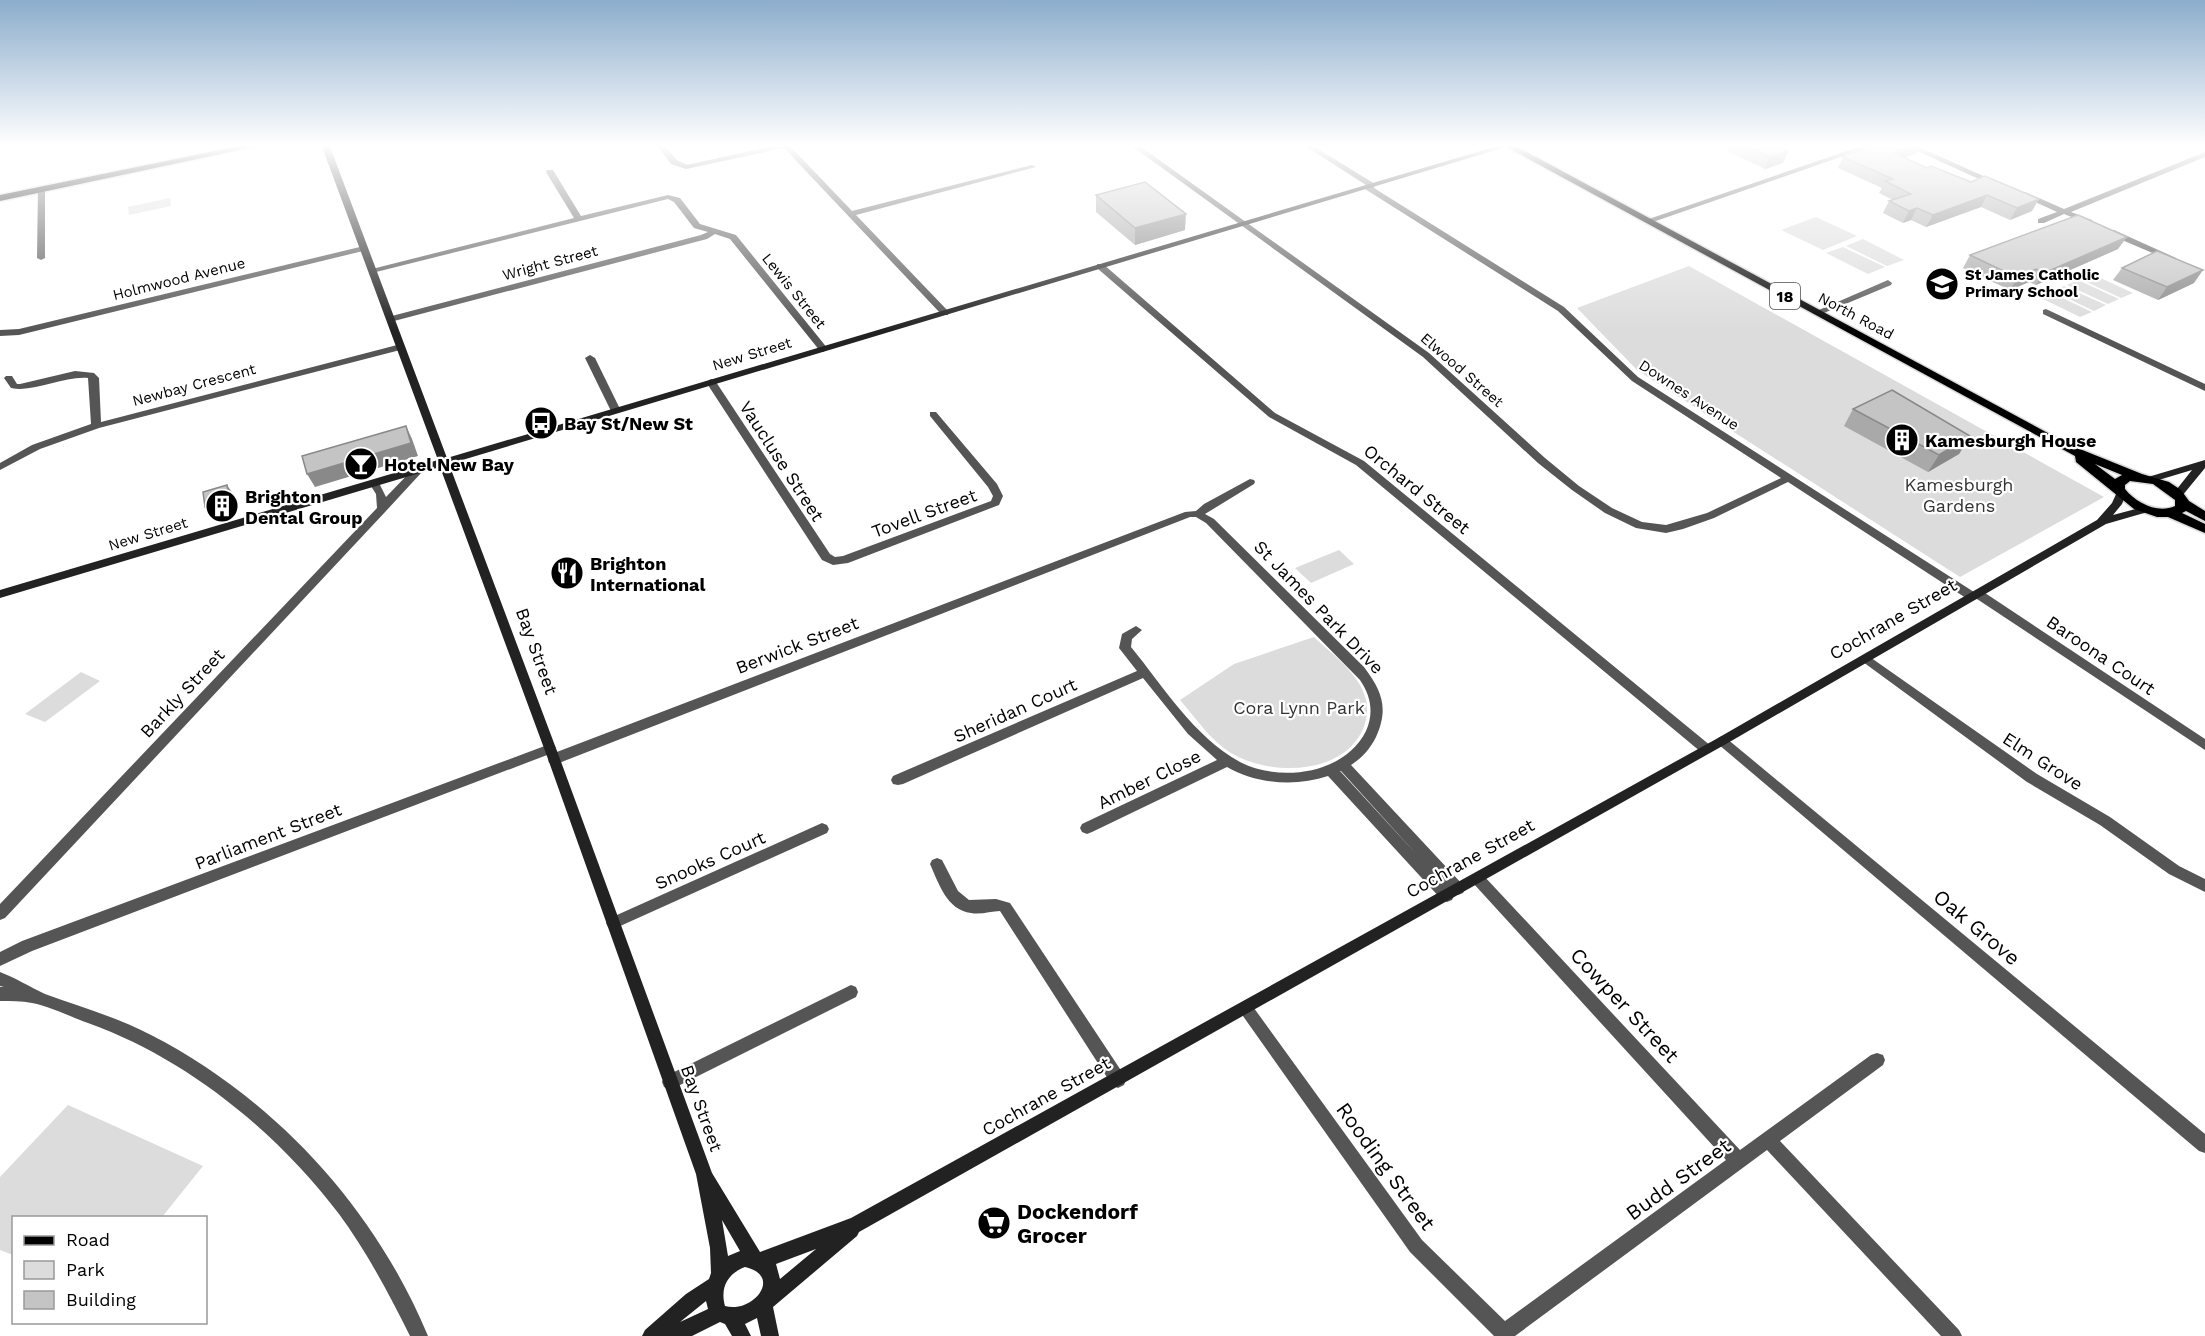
<svg xmlns="http://www.w3.org/2000/svg" width="2205" height="1336" viewBox="0 0 2205 1336" font-family="'Work Sans',sans-serif">
<style>
.green{fill:#dcdcdc}
.lines{fill:none;stroke-linecap:round;stroke-linejoin:round}
.primary-casing{stroke:#dbdbdb;stroke-width:3}
.street{fill:#555;fill-rule:evenodd}
.secondary{fill:#222;fill-rule:evenodd}
.primary{fill:#000;fill-rule:evenodd}
.wall{fill:#a9a9a9}
.shaded-wall{fill:#898989}
.building{fill:#c4c4c4;stroke:#898989;stroke-width:1.5}
.labels{text-anchor:middle;dominant-baseline:central;stroke-width:4.5;stroke-linejoin:round;paint-order:stroke}
.far-street-label{font-size:15px;fill:#000;stroke:#fff}
.far-poi-label{font-size:15px;font-weight:bold;fill:#000;stroke:#fff;text-anchor:start}
.shield{fill:#fff;stroke:#4c4c4c;stroke-width:1.5}
.shield-label{font-size:16px;font-weight:bold;fill:#000}
.poi-label{font-size:18px;font-weight:bold;fill:#000;stroke:#fff;text-anchor:start}
.street-label{font-size:18px;fill:#000;stroke:#fff}
.park-label{font-size:18px;fill:#333;stroke:#fff}
.near-street-label{font-size:21px;fill:#000;stroke:#fff}
.near-poi-label{font-size:21px;font-weight:bold;fill:#000;stroke:#fff;text-anchor:start}
</style>
<rect width="100%" height="100%" fill="#fff"/>
<g class="green">
<polygon points="170,198 171,206 129,215 128,207"/>
<polygon points="1816,217 1857,236 1823,250 1781,230"/>
<polygon points="1863,239 1904,260 1887,266 1846,246"/>
<polygon points="1843,247 1885,267 1868,274 1826,253"/>
<polygon points="1689,266 2104,497 1960,577 1637,370 1577,308"/>
<polygon points="2092,274 2133,293 2121,298 2080,279"/>
<polygon points="2078,280 2119,299 2108,304 2067,285"/>
<polygon points="2064,286 2106,305 2094,311 2052,291"/>
<polygon points="2050,292 2092,312 2080,317 2039,297"/>
<polygon points="1339,550 1354,564 1311,583 1295,568"/>
<path d="M1314,637C1333,655 1360,674 1366,700C1369,711 1366,725 1360,735C1336,776 1267,775 1231,753C1211,741 1195,717 1180,700L1234,664Z"/>
<polygon points="81,672 100,681 45,722 25,714"/>
<polygon points="68,1105 203,1166 162,1217 14,1218 13,1255 0,1250 0,1177"/>
</g>
<g class="lines">
<defs>
<g id="primary">
<polygon points="249,144 268,144 0,201 0,195"/>
<path d="M1501,144H1512L2070,445L2142,474L2169,482L2181,490L2189,501L2205,511V521L2186,511L2182,513L2205,524V533L2168,517H2157L2134,509L2076,462L2075,456ZM2095,464L2122,475L2115,479ZM2130,481L2153,484L2175,500V506C2158,514 2136,503 2125,489V485Z"/>
</g>
</defs>
<use href="#primary" class="primary-casing"/>
<g class="street">
<polygon points="656,144 663,144 677,160 687,165 781,144 788,144 852,211 1032,165 1036,167 856,215 948,311 948,315 942,315 784,148 686,169 671,164"/>
<polygon points="1129,144 1137,144 1429,353 1545,458 1579,486 1612,508 1642,522 1666,525 1707,513 1781,478 1632,381 1558,311 1365,189 1366,185 1302,144 1310,144 1375,184 1374,188 1564,307 1638,377 1974,592 1982,591 2205,739 2205,750 1977,599 1969,600 1788,482 1714,518 1683,529 1666,533 1636,528 1605,513 1572,490 1538,463 1423,357"/>
<polygon points="1867,144 1878,144 1650,223 1643,221"/>
<polygon points="1902,144 1912,144 1999,183 1992,185"/>
<polygon points="2205,152 2205,157 2071,212 2092,220 2092,224 2089,224 2064,214 2044,223 2038,223 2038,219 2057,212 2018,194 2025,192 2064,209"/>
<polygon points="547,170 553,170 581,216 668,195 680,198 700,224 736,235 828,349 823,352 820,351 730,239 715,234 707,239 394,321 388,321 388,317 701,235 708,232 694,228 674,202 668,199 372,273 368,270 574,218 546,172"/>
<polygon points="38,187 45,189 45,258 41,260 37,258"/>
<polygon points="2108,230 2114,230 2176,258 2169,260 2108,234"/>
<polygon points="364,246 367,246 367,250 19,335 0,336 0,330 19,329"/>
<polygon points="1097,264 1103,264 1275,413 1364,461 1711,746 1712,749 1711,752 1701,752 1356,465 1269,417 1097,268"/>
<polygon points="1888,280 1892,283 1891,285 1819,315 1812,313"/>
<polygon points="2046,309 2205,384 2205,391 2043,314 2043,310"/>
<path d="M401,344L404,345V349L99,428L40,449L0,470V463L32,445L91,424L88,378C63,376 34,393 11,388L4,378L6,376H12L17,384H20L75,371L94,373L99,378L101,422Z"/>
<polygon points="590,355 595,358 621,411 619,413 613,413 611,411 585,358"/>
<polygon points="711,379 716,382 830,554 835,557 843,556 991,501 993,496 988,487 930,416 930,412 936,412 997,484 1003,496 999,505 848,563 833,565 822,560 706,382"/>
<polygon points="418,467 423,470 422,472 386,511 5,918 0,920 0,904 377,508 376,494 369,483 370,481 378,481 386,497 414,468"/>
<path d="M1250,479L1254,480L1255,482L1254,484L1205,514L1214,519L1364,667C1382,691 1389,708 1376,737C1370,749 1362,758 1351,765L1463,885L1465,889L1463,893L1458,895L1452,892L1454,896L1452,900L1447,902L1442,900L1328,776C1296,787 1256,784 1227,767L1092,832L1087,834L1082,832L1080,828L1082,824L1217,760L1188,734L1143,678L903,784L898,785L893,784L891,780L893,776L1137,671L1119,648L1122,634L1136,626L1142,630L1132,639L1131,647C1163,686 1194,737 1240,762C1280,783 1345,774 1366,731C1374,713 1371,696 1360,680L1206,523L1196,517H1190L559,763H549L548,759L549,755L1185,512L1196,511L1204,504ZM1340,771H1341L1418,856Z"/>
<polygon points="1867,655 2037,774 2110,817 2179,866 2205,879 2205,892 2169,874 2100,825 2027,782 1863,662 1861,659"/>
<polygon points="1722,736 1726,738 2205,1134 2205,1153 2199,1151 1718,744 1716,741 1718,738"/>
<polygon points="550,744 555,746 556,749 555,752 32,951 0,966 0,952 22,941"/>
<polygon points="822,823 827,825 829,829 827,833 618,927 613,929 608,927 606,923 608,919"/>
<path d="M937,858L942,860L958,891L969,900L996,899L1010,903L1124,1075L1126,1080L1124,1085L1118,1088L1112,1085L1000,911C991,911 981,915 971,913C947,910 939,884 930,864L932,860Z"/>
<polygon points="1478,873 1483,875 1740,1150 1871,1055 1877,1053 1883,1055 1885,1060 1883,1065 1780,1141 1959,1330 1962,1336 1941,1336 1767,1150 1515,1336 1494,1336 1410,1252 1238,1009 1241,1004 1246,1002 1251,1004 1422,1240 1505,1321 1726,1160 1473,883 1471,879 1473,875"/>
<path d="M0,972C16,978 30,987 45,994C80,1007 117,1017 151,1035C274,1098 375,1208 428,1336H410C389,1294 367,1252 339,1214C276,1131 186,1058 88,1023C71,1017 49,1006 32,1003C22,1001 10,1001 0,1001V987H4L0,986Z"/>
<polygon points="851,985 856,987 858,992 856,997 670,1090 664,1087 662,1082 664,1077"/>
</g>
<g class="secondary">
<path d="M321,144H329L447,458L1504,144H1516L449,464L560,759L712,1173L760,1252L851,1218L1718,738L2097,520L2112,503L2117,492H2125L2126,494L2122,504L2113,515L2147,506L2152,509L2151,511L2106,524L1726,744L859,1232L857,1236L773,1307L779,1336H761L757,1318L745,1324L751,1336H732L725,1324L720,1322L692,1336H642L645,1330L686,1294L709,1279L711,1273L710,1248L696,1174L548,759L440,467L0,598V590L438,460ZM722,1220L740,1251L728,1256ZM816,1249L780,1279L776,1264ZM745,1267C784,1276 752,1314 725,1306C720,1288 727,1274 745,1267ZM706,1301L708,1309L680,1322Z"/>
<polygon points="2205,460 2205,468 2182,496 2174,496 2173,494 2192,470 2152,482 2147,479 2148,477"/>
</g>
<use href="#primary" class="primary"/>
</g>
<g class="wall">
<polygon points="1729,144 1774,144 1788,151 1783,163 1765,169 1727,151"/>
<polygon points="1917,153 1905,158 2032,211 2010,220 1981,207 1926,227 1911,220 1903,223 1883,213 1889,201 1893,200 1879,193 1882,188 1838,168 1843,157"/>
<polygon points="1096,195 1185,230 1135,245 1096,212"/>
<polygon points="2118,249 2036,285 2029,282 2010,290 1963,268 1970,255"/>
<polygon points="2122,268 2194,283 2158,300 2113,280"/>
<polygon points="1853,409 1970,436 1959,454 1928,472 1844,426"/>
</g>
<g class="shaded-wall">
<polygon points="1916,144 1922,144 1917,153 1888,164 1894,153"/>
<polygon points="1788,151 1783,163 1765,169 1770,157"/>
<polygon points="1987,195 1981,207 1926,227 1933,215"/>
<polygon points="2039,199 2032,211 2010,220 2017,208"/>
<polygon points="1917,208 1911,220 1903,223 1909,211"/>
<polygon points="1186,214 1185,230 1135,245 1135,228"/>
<polygon points="2127,237 2118,249 2036,285 2044,273"/>
<polygon points="2036,269 2029,282 2010,290 2018,278"/>
<polygon points="2203,270 2194,283 2158,300 2167,287"/>
<polygon points="406,426 412,439 418,456 315,487 307,474"/>
<polygon points="1970,436 1959,454 1928,472 1939,455"/>
<polygon points="227,485 233,494 236,511 211,516 205,507"/>
</g>
<g class="building">
<polygon points="1742,144 1774,144 1788,151 1770,157"/>
<polygon points="1879,144 1916,144 1894,153 1927,168 1931,166 1971,182 1985,176 2039,199 2017,208 1987,195 1933,215 1917,208 1909,211 1889,201 1911,194 1885,181 1893,179 1843,157"/>
<polygon points="1145,182 1186,214 1135,228 1096,195"/>
<polygon points="2078,215 2127,237 2044,273 2036,269 2018,278 1970,255"/>
<polygon points="2157,251 2203,270 2167,287 2122,268"/>
<polygon points="1892,390 1970,436 1939,455 1853,409"/>
<polygon points="406,426 411,443 307,474 302,456"/>
<polygon points="227,485 230,502 205,507 203,492"/>
</g>
<linearGradient id="sky" x2="0" y2="1"><stop stop-color="#8cadcc"/><stop offset="0.44" stop-color="#fff"/><stop offset="1" stop-color="#fff" stop-opacity="0"/></linearGradient>
<rect width="2205" height="331" fill="url(#sky)"/>
<defs>
<symbol id="school-disc" viewBox="-11 -11 22 22"><circle r="9.5" fill="#000" stroke="#fff"/><path d="M0-5L7-2L0 1L-7-2ZM-4 1L0 2.5L4 1V4Q0 6-4 4Z" fill="#fff"/></symbol>
<symbol id="bus-disc" viewBox="-11 -11 22 22"><circle r="9.5" fill="#000" stroke="#fff"/><path d="M-5-6H5V4H4V6H2V4H-2V6H-4V4H-5ZM-3.5-4V0h7V-4ZM-3.5 1.2v1.5H-2V1.2ZM2 1.2v1.5H3.5V1.2Z" fill="#fff"/></symbol>
<symbol id="building-disc" viewBox="-11 -11 22 22"><circle r="9.5" fill="#000" stroke="#fff"/><path d="M-4-6H4V6H1V3H-1V6H-4ZM-2.5-4.3h1.7v1.8h-1.7ZM.8-4.3h1.7v1.8H.8ZM-2.5-1h1.7V.8h-1.7ZM.8-1h1.7V.8H.8Z" fill="#fff"/></symbol>
<symbol id="bar-disc" viewBox="-11 -11 22 22"><circle r="9.5" fill="#000" stroke="#fff"/><path d="M-6-5H6L.8 .8V4.5H3.5V6h-7V4.5H-.8V.8Z" fill="#fff"/></symbol>
<symbol id="restaurant-disc" viewBox="-11 -11 22 22"><circle r="9.5" fill="#000" stroke="#fff"/><path d="M-5-6h1v4h1v-4h1v4h1v-4h1v5L-1.5 .5V6h-2V.5L-5-1ZM5-6V6H3V1.5H1.5Q1.5-4 5-6Z" fill="#fff"/></symbol>
<symbol id="supermarket-disc" viewBox="-11 -11 22 22"><circle r="9.5" fill="#000" stroke="#fff"/><path d="M-6-5.5h2.5l.6 2H6L4.5 2H-2.5L-4.4-4H-6ZM-1.5 3.2a1.3 1.3 0 1 0 .1 0ZM3 3.2a1.3 1.3 0 1 0 .1 0Z" fill="#fff"/></symbol>
</defs>
<g fill-rule="evenodd">
<use href="#school-disc" x="1923" y="265" width="38" height="38"/>
<use href="#bus-disc" x="522" y="404" width="38" height="38"/>
<use href="#building-disc" x="1883" y="421" width="38" height="38"/>
<use href="#bar-disc" x="342" y="445" width="38" height="38"/>
<use href="#building-disc" x="203" y="487" width="38" height="38"/>
<use href="#restaurant-disc" x="548" y="554" width="38" height="38"/>
<use href="#supermarket-disc" x="975" y="1204" width="38" height="38"/>
</g>
<g class="labels">
<g class="far-street-label">
<text transform="translate(550 263) rotate(-15)">Wright Street</text>
<text transform="translate(179 279) rotate(-14)">Holmwood Avenue</text>
<text transform="translate(794 291) rotate(51)">Lewis Street</text>
<text transform="translate(1856 316) rotate(28)">North Road</text>
<text transform="translate(752 354) rotate(-17)">New Street</text>
<text transform="translate(1462 370) rotate(41)">Elwood Street</text>
<text transform="translate(194 385) rotate(-15)">Newbay Crescent</text>
<text transform="translate(1689 395) rotate(33)">Downes Avenue</text>
<text transform="translate(148 534) rotate(-17)">New Street</text>
</g>
<g class="far-poi-label">
<text x="1965" y="275">St James Catholic<tspan x="1965" dy="17">Primary School</tspan></text>
</g>
<rect class="shield" x="1770" y="283" width="30" height="26" rx="4.5"/>
<g class="shield-label">
<text x="1785" y="296">18</text>
</g>
<g class="poi-label">
<text x="564" y="423">Bay St/New St</text>
<text x="1925" y="440">Kamesburgh House</text>
<text x="384" y="464">Hotel New Bay</text>
<text x="245" y="496">Brighton<tspan x="245" dy="21">Dental Group</tspan></text>
<text x="590" y="563">Brighton<tspan x="590" dy="21">International</tspan></text>
</g>
<g class="street-label">
<text transform="translate(782 461) rotate(57)">Vaucluse Street</text>
<text transform="translate(1417 489) rotate(39)">Orchard Street</text>
<text transform="translate(924 513) rotate(-20)">Tovell Street</text>
<text transform="translate(1319 607) rotate(46)">St James Park Drive</text>
<text transform="translate(1893 619) rotate(-30)">Cochrane Street</text>
<text transform="translate(797 645) rotate(-21)">Berwick Street</text>
<text transform="translate(537 651) rotate(70)">Bay Street</text>
<text transform="translate(2101 655) rotate(34)">Baroona Court</text>
<text transform="translate(182 693) rotate(-47)">Barkly Street</text>
<text transform="translate(1015 710) rotate(-24)">Sheridan Court</text>
<text transform="translate(2043 761) rotate(33)">Elm Grove</text>
<text transform="translate(1149 779) rotate(-26)">Amber Close</text>
<text transform="translate(268 836) rotate(-21)">Parliament Street</text>
<text transform="translate(1470 858) rotate(-29)">Cochrane Street</text>
<text transform="translate(710 860) rotate(-24)">Snooks Court</text>
<text transform="translate(1046 1096) rotate(-29)">Cochrane Street</text>
<text transform="translate(702 1108) rotate(70)">Bay Street</text>
</g>
<g class="park-label">
<text x="1959" y="484">Kamesburgh<tspan x="1959" dy="21">Gardens</tspan></text>
<text x="1299" y="707">Cora Lynn Park</text>
</g>
<g class="near-street-label">
<text transform="translate(1977 927) rotate(40)">Oak Grove</text>
<text transform="translate(1625 1005) rotate(47)">Cowper Street</text>
<text transform="translate(1386 1166) rotate(54)">Rooding Street</text>
<text transform="translate(1678 1179) rotate(-36)">Budd Street</text>
</g>
<g class="near-poi-label">
<text x="1017" y="1211">Dockendorf<tspan x="1017" dy="24">Grocer</tspan></text>
</g>
</g>
<rect x="12" y="1216" width="195" height="108" fill="#ffffff" stroke="#999999" stroke-width="1.5"/>
<rect x="24" y="1236" width="30" height="9" fill="#000000" stroke="#999999" stroke-width="1.5"/>
<text x="66" y="1246" font-size="18" fill="#000000">Road</text>
<rect x="24" y="1261" width="30" height="18" fill="#dcdcdc" stroke="#999999" stroke-width="1.5"/>
<text x="66" y="1276" font-size="18" fill="#000000">Park</text>
<rect x="24" y="1291" width="30" height="18" fill="#c4c4c4" stroke="#999999" stroke-width="1.5"/>
<text x="66" y="1306" font-size="18" fill="#000000">Building</text>
</svg>
